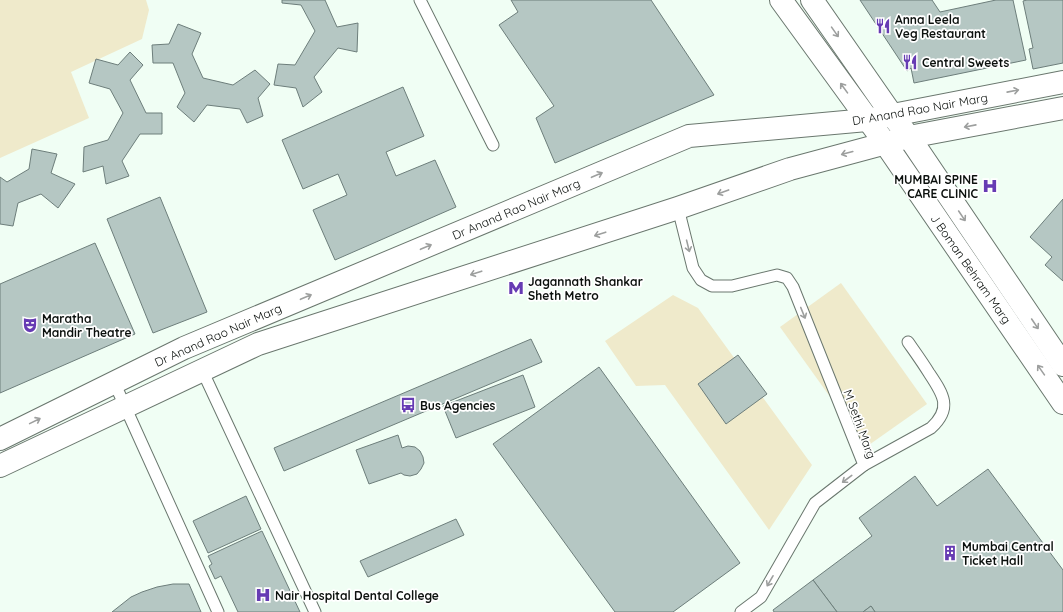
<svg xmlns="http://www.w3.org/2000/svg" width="1063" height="612" viewBox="0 0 1063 612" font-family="Quicksand,sans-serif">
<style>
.green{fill:#efeacb}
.building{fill:#b5c7c3;stroke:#6d7e7b}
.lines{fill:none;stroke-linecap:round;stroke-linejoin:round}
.lane-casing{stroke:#6a776e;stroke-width:13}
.secondary-casing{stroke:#6a776e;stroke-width:24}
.primary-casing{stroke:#6a776e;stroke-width:24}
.lane{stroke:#fff;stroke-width:11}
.secondary{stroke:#fff;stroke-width:22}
.primary{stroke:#fff;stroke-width:22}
.oneway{stroke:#9d9f9e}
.labels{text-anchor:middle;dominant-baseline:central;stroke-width:3.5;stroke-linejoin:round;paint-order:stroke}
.poi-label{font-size:12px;font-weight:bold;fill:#0b100d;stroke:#fff;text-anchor:start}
.street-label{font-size:12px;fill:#0b100d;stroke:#fff}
</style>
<rect width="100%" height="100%" fill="#f0fef4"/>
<g class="green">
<polygon points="0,0 146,0 149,10 142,39 71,72 89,118 0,158"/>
<polygon points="841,283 927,404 866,447 780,327"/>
<polygon points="673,295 698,308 812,465 769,530 665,385 636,386 605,341"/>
</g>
<g class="building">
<polygon points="282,0 325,0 337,27 358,23 357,52 338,48 314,77 322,92 303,107 296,88 274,85 278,64 295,65 315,31 301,5 282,3"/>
<polygon points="511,0 651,0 714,95 555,163 536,118 554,106 499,25 518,12"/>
<polygon points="860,0 932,0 940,12 996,0 1013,0 1026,60 914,83 911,68 907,71"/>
<polygon points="1027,0 1063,0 1063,63 1033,69 1029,49 1033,48 1023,1"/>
<polygon points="178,24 201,33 192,54 203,78 233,85 255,70 270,84 258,98 263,116 247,123 240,109 207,105 194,122 177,107 185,93 173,63 153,63 152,45 169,44"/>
<polygon points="130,52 143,65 130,80 146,113 162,113 162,134 140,134 122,161 129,176 106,184 103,166 83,172 84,147 108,140 123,113 110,89 89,83 96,59 118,65"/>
<polygon points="403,87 424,136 386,152 396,176 435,160 456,207 335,260 313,210 347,195 338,174 303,189 282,140"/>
<polygon points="32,149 57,154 51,173 75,184 58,208 41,194 18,203 13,226 0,224 0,177 7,182 29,169"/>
<polygon points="160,197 207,312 153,333 107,219"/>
<polygon points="1063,199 1063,281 1045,265 1052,257 1030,237"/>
<polygon points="95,243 135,334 0,393 0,284"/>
<polygon points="531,339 542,362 284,471 274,448"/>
<polygon points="738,355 767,394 726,424 698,384"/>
<polygon points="599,367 740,563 673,612 615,612 493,444"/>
<polygon points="523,375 535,407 456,438 443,406"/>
<polygon points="398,435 402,448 408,446 415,447 420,451 423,457 424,463 421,469 417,474 410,476 404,475 401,473 369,484 356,450"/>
<polygon points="988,469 1063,570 1063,612 875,612 871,606 863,612 837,612 813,580 872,536 859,518 915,476 937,506"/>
<polygon points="246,496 261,529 208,553 193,521"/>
<polygon points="456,519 464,535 368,577 360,561"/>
<polygon points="262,531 300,612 238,612 221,576 215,579 209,566 212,564 208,556"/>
<polygon points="813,580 837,612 774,612 773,610"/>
<polygon points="173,584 189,584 201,612 112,612 131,597 142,592 157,587"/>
<polygon points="871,606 875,612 863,612"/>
</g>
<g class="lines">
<defs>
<g id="lane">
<polyline points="420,0 493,145"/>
<polyline points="678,208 693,268 701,280 712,286 732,286 777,275 787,278 793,287 864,465 815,503 761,597 741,612"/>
<polyline points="202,370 315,612"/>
<polyline points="114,382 218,612"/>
<path d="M864,465L931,428C953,408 943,394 929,373C923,363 915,352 908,342"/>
</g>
<g id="secondary">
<polyline points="0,439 184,348 689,136 867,120 1063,82"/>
<polyline points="0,466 258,344 678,208 790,169 909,137 1063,108"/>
</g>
<g id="primary">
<polyline points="781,0 885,143 1063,403"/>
<polyline points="812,0 892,115 909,137 1063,365"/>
</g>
</defs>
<use href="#lane" class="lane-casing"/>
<use href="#secondary" class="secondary-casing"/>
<use href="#primary" class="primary-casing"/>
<use href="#lane" class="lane"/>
<use href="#secondary" class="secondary"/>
<use href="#primary" class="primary"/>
</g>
<defs><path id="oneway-shaft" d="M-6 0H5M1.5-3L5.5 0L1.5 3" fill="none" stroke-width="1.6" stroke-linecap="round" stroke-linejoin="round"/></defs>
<g class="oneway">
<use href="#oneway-shaft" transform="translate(835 32) rotate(55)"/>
<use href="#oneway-shaft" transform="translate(844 88) rotate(-126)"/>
<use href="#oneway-shaft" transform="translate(1013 91) rotate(-11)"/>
<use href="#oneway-shaft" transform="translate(970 126) rotate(169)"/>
<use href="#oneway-shaft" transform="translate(847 153) rotate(165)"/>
<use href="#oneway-shaft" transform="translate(597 175) rotate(-23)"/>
<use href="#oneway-shaft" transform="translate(723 192) rotate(160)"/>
<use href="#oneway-shaft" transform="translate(962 216) rotate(56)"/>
<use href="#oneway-shaft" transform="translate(600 234) rotate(162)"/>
<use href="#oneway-shaft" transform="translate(688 246) rotate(76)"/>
<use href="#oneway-shaft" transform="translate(426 247) rotate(-23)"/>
<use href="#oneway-shaft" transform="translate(476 273) rotate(162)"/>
<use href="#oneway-shaft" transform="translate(306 297) rotate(-23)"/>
<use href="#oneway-shaft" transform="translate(803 313) rotate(68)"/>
<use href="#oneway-shaft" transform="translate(1035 324) rotate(56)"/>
<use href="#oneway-shaft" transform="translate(1041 370) rotate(-125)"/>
<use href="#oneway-shaft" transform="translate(35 421) rotate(-26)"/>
<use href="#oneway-shaft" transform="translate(847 479) rotate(143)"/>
<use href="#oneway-shaft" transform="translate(770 581) rotate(120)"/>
</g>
<defs>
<symbol id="restaurant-bare" viewBox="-9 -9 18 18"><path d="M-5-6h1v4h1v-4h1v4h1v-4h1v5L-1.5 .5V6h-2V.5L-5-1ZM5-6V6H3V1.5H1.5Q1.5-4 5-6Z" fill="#663bb3" stroke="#fff" stroke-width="2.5" paint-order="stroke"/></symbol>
<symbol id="hospital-bare" viewBox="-9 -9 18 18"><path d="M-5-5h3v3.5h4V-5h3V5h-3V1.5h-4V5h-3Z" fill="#663bb3" stroke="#fff" stroke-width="2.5" paint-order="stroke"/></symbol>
<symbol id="metro-bare" viewBox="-9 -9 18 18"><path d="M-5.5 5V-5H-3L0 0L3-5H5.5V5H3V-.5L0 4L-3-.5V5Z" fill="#663bb3" stroke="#fff" stroke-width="2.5" paint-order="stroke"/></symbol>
<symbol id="theatre-bare" viewBox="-9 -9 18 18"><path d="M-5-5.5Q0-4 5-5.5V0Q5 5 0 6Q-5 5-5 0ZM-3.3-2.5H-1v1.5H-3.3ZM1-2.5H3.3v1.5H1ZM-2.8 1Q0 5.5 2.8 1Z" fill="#663bb3" stroke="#fff" stroke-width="2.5" paint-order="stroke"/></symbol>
<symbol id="bus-bare" viewBox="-9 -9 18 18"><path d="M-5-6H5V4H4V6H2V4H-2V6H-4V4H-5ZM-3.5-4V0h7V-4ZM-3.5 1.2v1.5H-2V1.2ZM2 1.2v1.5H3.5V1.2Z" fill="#663bb3" stroke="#fff" stroke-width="2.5" paint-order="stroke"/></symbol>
<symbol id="building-bare" viewBox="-9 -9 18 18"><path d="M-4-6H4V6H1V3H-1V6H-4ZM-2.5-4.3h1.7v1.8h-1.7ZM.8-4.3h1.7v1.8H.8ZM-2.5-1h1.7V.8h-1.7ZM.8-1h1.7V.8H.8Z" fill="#663bb3" stroke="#fff" stroke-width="2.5" paint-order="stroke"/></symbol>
</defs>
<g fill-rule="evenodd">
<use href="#restaurant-bare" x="872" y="15" width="22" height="22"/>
<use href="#restaurant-bare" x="899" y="51" width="22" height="22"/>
<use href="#hospital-bare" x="979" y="175" width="22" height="22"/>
<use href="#metro-bare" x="505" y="277" width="22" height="22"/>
<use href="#theatre-bare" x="19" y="314" width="22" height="22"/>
<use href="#bus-bare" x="397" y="394" width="22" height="22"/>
<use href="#building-bare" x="939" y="542" width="22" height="22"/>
<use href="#hospital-bare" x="252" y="584" width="22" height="22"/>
</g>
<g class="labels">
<g class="poi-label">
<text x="895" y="19">Anna Leela<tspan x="895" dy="14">Veg Restaurant</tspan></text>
<text x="922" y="62">Central Sweets</text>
<text x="978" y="179" text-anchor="end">MUMBAI SPINE<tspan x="978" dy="14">CARE CLINIC</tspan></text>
<text x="528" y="281">Jagannath Shankar<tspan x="528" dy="14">Sheth Metro</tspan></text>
<text x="42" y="318">Maratha<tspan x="42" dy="14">Mandir Theatre</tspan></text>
<text x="420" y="405">Bus Agencies</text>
<text x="962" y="546">Mumbai Central<tspan x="962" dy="14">Ticket Hall</tspan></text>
<text x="275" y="595">Nair Hospital Dental College</text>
</g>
<g class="street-label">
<text transform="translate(920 109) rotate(-10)">Dr Anand Rao Nair Marg</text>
<text transform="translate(516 209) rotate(-23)">Dr Anand Rao Nair Marg</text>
<text transform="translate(971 269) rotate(55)">J Boman Behram Marg</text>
<text transform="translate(218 335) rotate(-24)">Dr Anand Rao Nair Marg</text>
<text transform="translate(860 424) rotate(70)">M Sethi Marg</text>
</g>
</g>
</svg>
